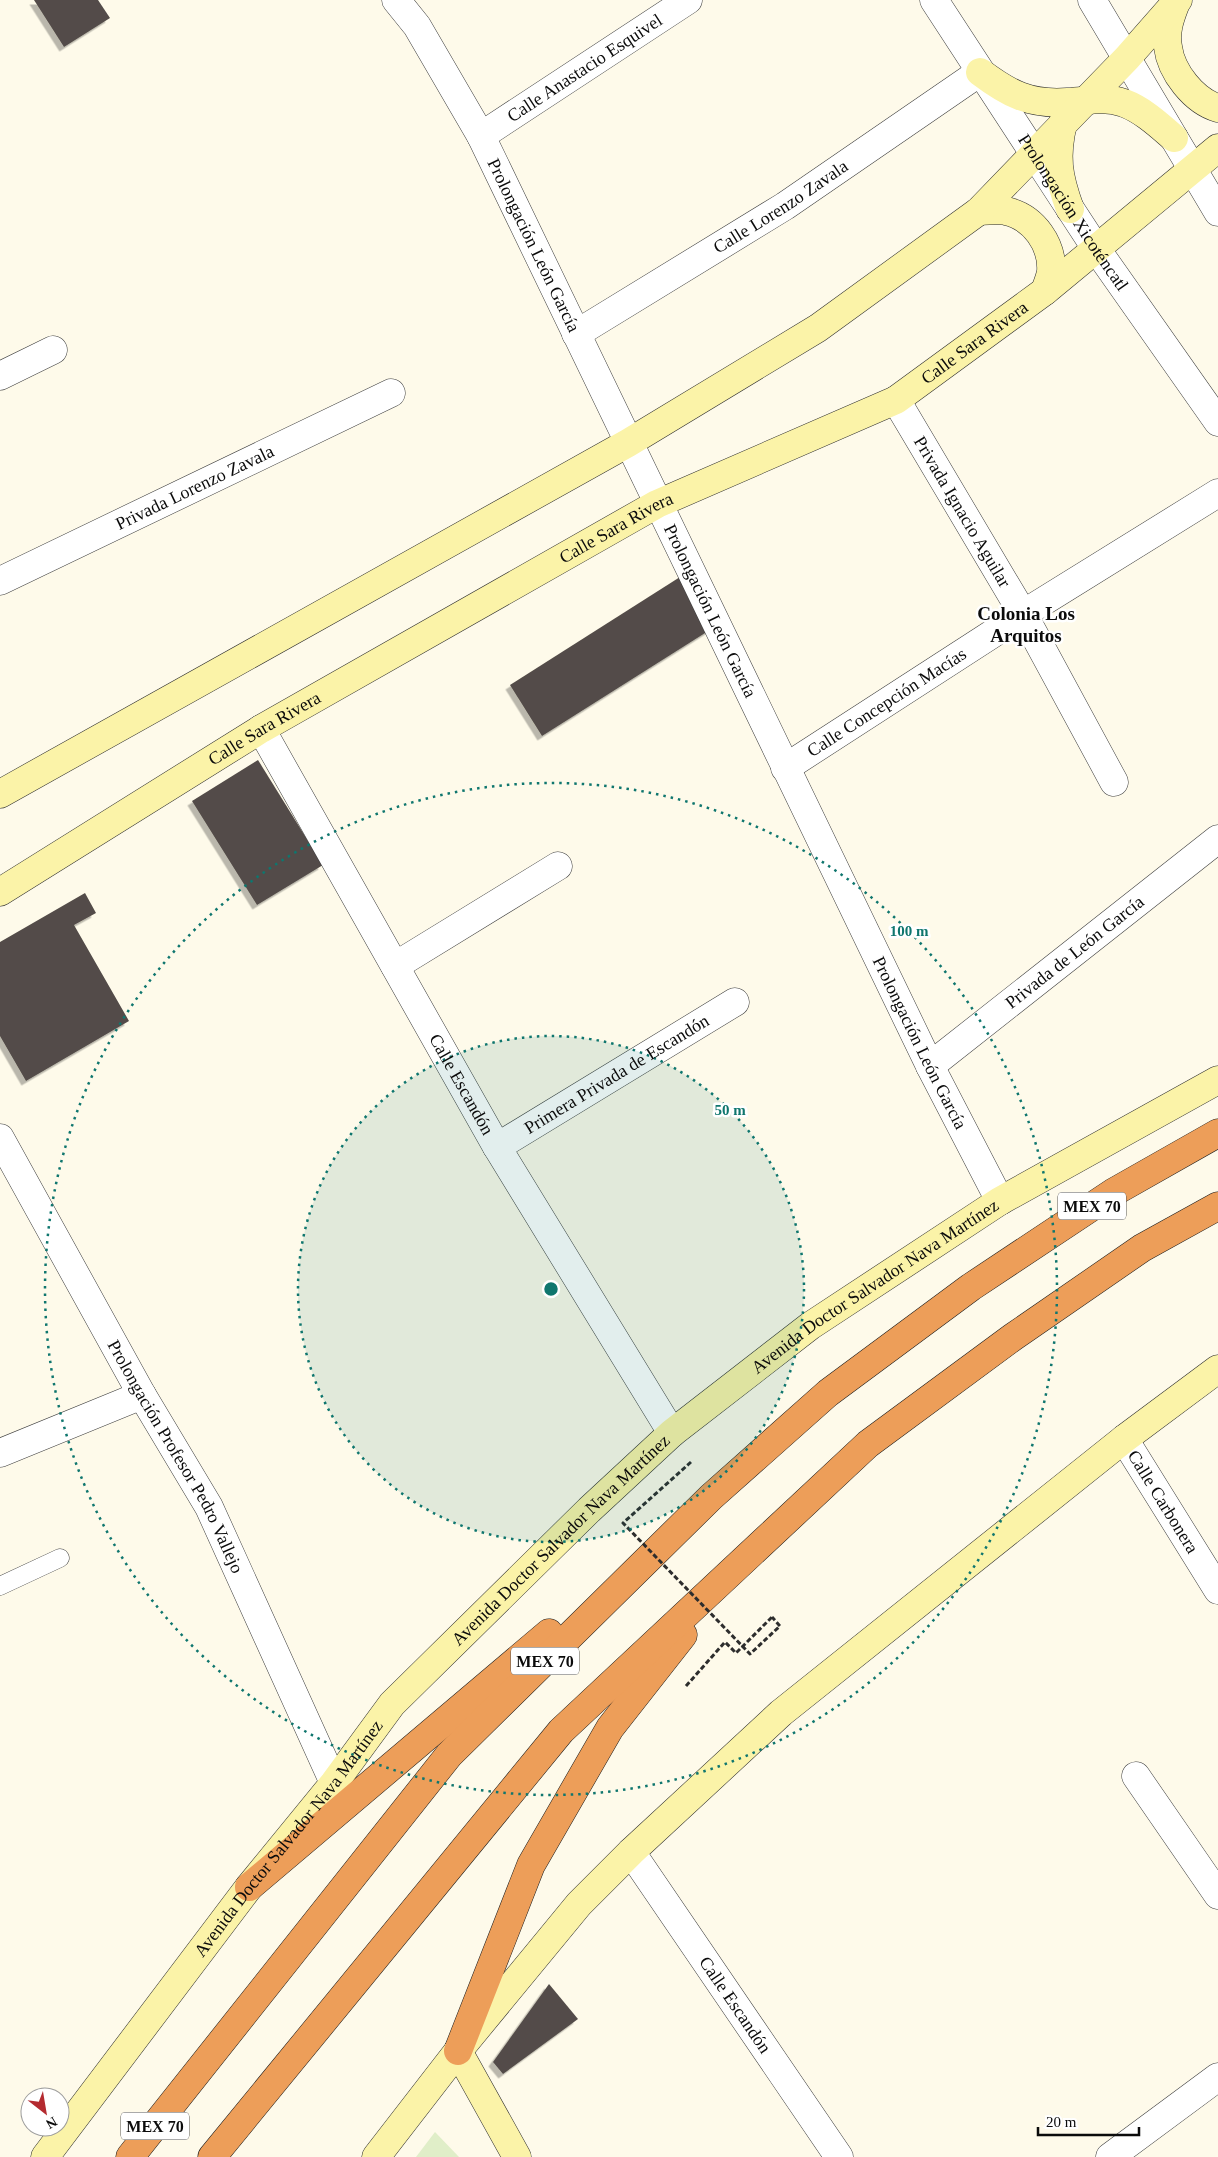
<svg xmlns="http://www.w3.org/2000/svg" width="1218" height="2157" viewBox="0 0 1218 2157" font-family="'Times New Roman',serif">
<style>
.pitch{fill:#e0eec8}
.building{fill:#534c48;filter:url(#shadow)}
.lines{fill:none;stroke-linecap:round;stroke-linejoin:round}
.lane-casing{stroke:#3e3e3e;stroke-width:19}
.street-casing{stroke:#3e3e3e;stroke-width:29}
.secondary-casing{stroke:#2d2d2d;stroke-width:29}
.highway-casing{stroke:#1c1c1c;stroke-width:29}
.path{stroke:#2d2d2d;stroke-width:3;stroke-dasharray:5 2.5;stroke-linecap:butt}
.lane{stroke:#fff;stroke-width:18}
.street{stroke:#fff;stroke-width:28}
.secondary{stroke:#fbf3a8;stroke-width:28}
.highway{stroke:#ed9e59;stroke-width:28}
.path-bridge{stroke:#2d2d2d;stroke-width:3;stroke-dasharray:5 2.5;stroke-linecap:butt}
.ring{fill:none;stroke:#0f766e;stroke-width:2.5;stroke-dasharray:2.5 5}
.labels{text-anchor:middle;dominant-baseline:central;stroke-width:5;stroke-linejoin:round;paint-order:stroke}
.shield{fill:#fff;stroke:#545454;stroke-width:1}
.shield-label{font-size:16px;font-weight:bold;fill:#0b0b0b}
.street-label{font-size:18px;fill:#0b0b0b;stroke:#fff}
.neighbourhood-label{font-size:19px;font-weight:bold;fill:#0b0b0b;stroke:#fff}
.centre{fill:#0f766e;stroke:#fff;stroke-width:2.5}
.ring-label{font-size:15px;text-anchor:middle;font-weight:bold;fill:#0f766e;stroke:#fff;stroke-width:5;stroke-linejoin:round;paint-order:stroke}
</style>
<defs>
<filter id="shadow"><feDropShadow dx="-4.5" dy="4.5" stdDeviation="0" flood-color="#0004"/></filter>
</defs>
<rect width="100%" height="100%" fill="#fefaea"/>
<polygon class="pitch" points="435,2132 459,2157 416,2157"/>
<g class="building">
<polygon points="34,0 98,0 110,18 64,47"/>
<polygon points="680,577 713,628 542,736 510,685"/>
<polygon points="258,760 323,865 257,905 192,801"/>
<polygon points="85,893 96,913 74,925 129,1021 26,1081 0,1036 0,942"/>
<polygon points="549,1984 578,2019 503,2074 493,2062"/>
</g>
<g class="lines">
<defs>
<polyline id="lane" points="0,1586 60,1558"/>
<g id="street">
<path id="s1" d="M396,0L417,26L481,136L930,1066L1000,1201"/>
<path id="s2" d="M934,0L1097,250L1218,422"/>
<polyline points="1092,0 1218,212"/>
<path id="s3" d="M481,136L688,0"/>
<path id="s4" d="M576,334L785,206L980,72"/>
<polyline points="0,376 53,350"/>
<path id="s5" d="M896,400L1023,614L1114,782"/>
<path id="s6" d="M0,581L391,393"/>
<path id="s7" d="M261,729L497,1147L672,1433"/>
<path id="s8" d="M785,768L1023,614L1218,493"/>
<polyline points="395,966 558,866"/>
<path id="s9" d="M930,1066L1218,839"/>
<path id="s10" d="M0,1138L142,1395L209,1507L334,1783"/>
<path id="s11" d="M497,1147L735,1002"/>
<path id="s12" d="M1124,1439L1218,1590"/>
<polyline points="0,1453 142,1395"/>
<polyline points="1136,1776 1218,1895"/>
<path id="s13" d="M631,1852L839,2157"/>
<polyline points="1110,2157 1218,2077"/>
</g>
<g id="secondary">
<path d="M1175,5C1170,18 1165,32 1168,47C1171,72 1194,101 1218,108"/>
<path d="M980,72C1009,94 1030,105 1068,102C1089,101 1102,96 1124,103C1143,110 1159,125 1174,138"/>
<path d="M1063,123C1055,157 1058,176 1070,209"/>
<path d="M979,211C988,211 998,209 1006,211C1034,217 1053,245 1051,272C1050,278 1047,285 1045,291"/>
<polyline points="0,794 628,443 818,328 979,211 1127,58 1178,0"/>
<path id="s14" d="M0,892L261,729L657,504L896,400L1045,291L1218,148"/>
<polyline points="458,2051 517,2157"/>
<path id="s15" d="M45,2157L249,1887L334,1783L392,1704L589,1510L672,1433L810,1326L1000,1201L1218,1080"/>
<polyline points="376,2157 458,2051 579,1904 631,1852 781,1713 1124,1439 1218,1369"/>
</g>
<g id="highway">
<polyline points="249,1887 549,1633"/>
<polyline points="458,2051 531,1865 610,1728 683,1635"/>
<polyline points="130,2157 449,1755 711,1497 828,1393 971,1287 1114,1192 1218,1133"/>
<polyline points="212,2157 561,1731 868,1444 1013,1337 1142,1248 1218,1206"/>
</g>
</defs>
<use href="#lane" class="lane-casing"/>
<use href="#street" class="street-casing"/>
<use href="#secondary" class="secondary-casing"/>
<use href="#highway" class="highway-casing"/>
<polyline class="path" points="686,1686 725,1642 736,1653 772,1617"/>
<use href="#lane" class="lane"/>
<use href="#street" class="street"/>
<use href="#secondary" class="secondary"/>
<use href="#highway" class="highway"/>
<polyline class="path-bridge" points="691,1462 623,1523 750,1654 780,1626 772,1617"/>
</g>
<circle cx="551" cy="1289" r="253" fill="#0f766e" fill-opacity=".12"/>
<g class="ring">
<circle cx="551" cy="1289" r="253"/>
<circle cx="551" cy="1289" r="506"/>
</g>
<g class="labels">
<g class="shield">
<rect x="1058" y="1192.5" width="68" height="27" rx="4"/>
<rect x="511" y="1647.5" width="68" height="27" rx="4"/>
<rect x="121" y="2112.5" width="68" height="27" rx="4"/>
</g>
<g class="shield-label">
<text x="1092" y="1206">MEX 70</text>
<text x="545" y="1661">MEX 70</text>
<text x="155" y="2126">MEX 70</text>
</g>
<g class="street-label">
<text stroke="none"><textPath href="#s3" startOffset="124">Calle Anastacio Esquivel</textPath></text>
<text stroke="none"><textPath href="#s4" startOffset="241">Calle Lorenzo Zavala</textPath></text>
<text stroke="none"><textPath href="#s2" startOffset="254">Prolongación Xicoténcatl</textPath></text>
<text stroke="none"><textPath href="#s1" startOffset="282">Prolongación León García</textPath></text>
<text stroke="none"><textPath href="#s14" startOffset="1121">Calle Sara Rivera</textPath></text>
<text stroke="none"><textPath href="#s6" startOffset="216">Privada Lorenzo Zavala</textPath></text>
<text stroke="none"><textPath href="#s5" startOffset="130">Privada Ignacio Aguilar</textPath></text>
<text stroke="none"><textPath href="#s14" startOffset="716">Calle Sara Rivera</textPath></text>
<text stroke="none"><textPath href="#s1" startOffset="688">Prolongación León García</textPath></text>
<text stroke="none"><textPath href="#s8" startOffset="121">Calle Concepción Macías</textPath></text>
<text stroke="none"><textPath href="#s14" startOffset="311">Calle Sara Rivera</textPath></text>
<text stroke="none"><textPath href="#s9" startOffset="184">Privada de León García</textPath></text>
<text stroke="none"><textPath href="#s1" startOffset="1168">Prolongación León García</textPath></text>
<text stroke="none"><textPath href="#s11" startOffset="140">Primera Privada de Escandón</textPath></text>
<text stroke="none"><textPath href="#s7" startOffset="408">Calle Escandón</textPath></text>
<text stroke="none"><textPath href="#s15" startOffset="1211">Avenida Doctor Salvador Nava Martínez</textPath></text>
<text stroke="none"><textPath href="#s10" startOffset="364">Prolongación Profesor Pedro Vallejo</textPath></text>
<text stroke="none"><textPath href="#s12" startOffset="74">Calle Carbonera</textPath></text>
<text stroke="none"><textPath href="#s15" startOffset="806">Avenida Doctor Salvador Nava Martínez</textPath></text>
<text stroke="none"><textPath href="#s15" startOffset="401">Avenida Doctor Salvador Nava Martínez</textPath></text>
<text stroke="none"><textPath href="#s13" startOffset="185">Calle Escandón</textPath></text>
</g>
<g class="neighbourhood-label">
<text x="1026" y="613">Colonia Los<tspan x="1026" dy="22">Arquitos</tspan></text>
</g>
</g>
<circle cx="551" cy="1289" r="8" class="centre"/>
<g class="ring-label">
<text x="909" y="936">100 m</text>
<text x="730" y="1115">50 m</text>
</g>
<g transform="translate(45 2112) rotate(149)"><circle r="24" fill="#ffffff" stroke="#9d9d9d"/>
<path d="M0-4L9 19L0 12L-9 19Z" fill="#b42b30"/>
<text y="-8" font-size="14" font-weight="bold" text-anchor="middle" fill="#0b0b0b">N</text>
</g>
<path d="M1038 2127v8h101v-8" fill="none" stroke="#0b0b0b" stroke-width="2.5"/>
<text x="1046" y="2127" font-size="15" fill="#0b0b0b" stroke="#ffffff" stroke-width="4" paint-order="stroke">20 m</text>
</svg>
